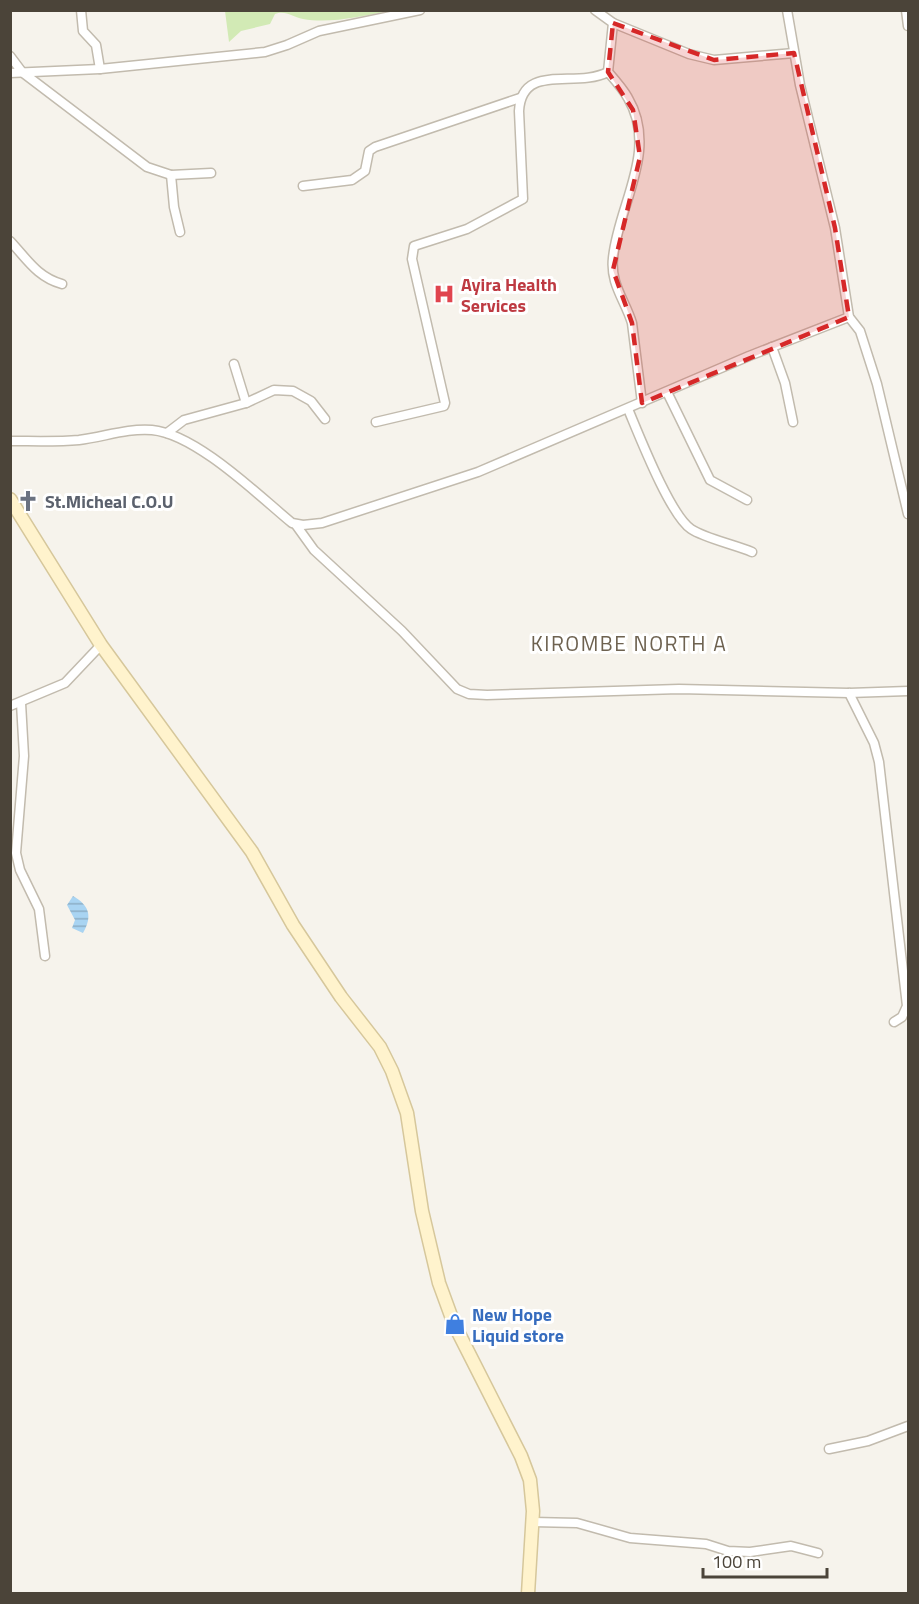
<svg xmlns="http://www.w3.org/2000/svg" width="919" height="1604" viewBox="0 0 919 1604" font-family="'Titillium Web',sans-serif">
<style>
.green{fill:#d2eab5}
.water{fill:url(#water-rules)}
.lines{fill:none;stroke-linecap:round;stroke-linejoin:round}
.street-casing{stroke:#c2bbae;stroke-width:11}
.secondary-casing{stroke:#d6c79b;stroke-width:15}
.street{stroke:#fff;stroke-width:8}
.secondary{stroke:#fff3cd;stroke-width:12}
.marked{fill:#d62828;fill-opacity:0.2;stroke:#d62828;stroke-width:4.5;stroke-dasharray:12 8;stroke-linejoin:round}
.labels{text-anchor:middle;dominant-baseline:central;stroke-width:6;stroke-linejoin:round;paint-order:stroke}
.health-label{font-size:18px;font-weight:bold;fill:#be3a42;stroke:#fff;text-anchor:start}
.worship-label{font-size:18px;font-weight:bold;fill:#5b616d;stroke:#fff;text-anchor:start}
.shop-label{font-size:18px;font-weight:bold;fill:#366cbe;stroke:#fff;text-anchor:start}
.quarter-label{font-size:21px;letter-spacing:1.5px;fill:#6e6250;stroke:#fff}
</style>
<defs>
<pattern id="water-rules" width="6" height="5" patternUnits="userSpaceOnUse" patternTransform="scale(1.5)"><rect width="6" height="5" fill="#a9d4f2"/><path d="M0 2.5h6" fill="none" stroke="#8caec5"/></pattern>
</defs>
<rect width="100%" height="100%" fill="#f6f3ec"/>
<path class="green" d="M225,11V10L389,11C362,16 330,24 303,19C292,17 286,10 275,14L270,24L241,31L229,42Z"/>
<path class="water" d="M73,896C89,905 93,916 83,933L72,928L75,920L67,905Z"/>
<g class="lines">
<defs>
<g id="street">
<polyline points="81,10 83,31 96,45 100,69"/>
<path d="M595,10L613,23L608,72C615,80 623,89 628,98C659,151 618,205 613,258C610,284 625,300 632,323L642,403"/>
<polyline points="787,10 800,85 835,228 849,317 860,331 877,384 908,514"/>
<polyline points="906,10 908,26"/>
<polyline points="613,23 689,54 714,60 794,53"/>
<polyline points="10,56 22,72 147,167 171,175 211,173"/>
<polyline points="10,73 100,69 265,52 287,45 319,31 420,10"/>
<polyline points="171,175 174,207 180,232"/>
<polyline points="303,186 352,180 365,171 369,151 375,147 520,98"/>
<path d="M10,241C27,259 37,277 62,284"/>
<polyline points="772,347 785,383 793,422"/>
<polyline points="234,364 246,403"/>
<polyline points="667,392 710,480 747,500"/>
<path d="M628,409C639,435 670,515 691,529C704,538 736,545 752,552"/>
<path d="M376,422L444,406L445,403L412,259L414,246L467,229L523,199L519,111C522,62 575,89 608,72"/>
<polyline points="167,433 184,420 246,403 274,390 293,391 311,401 325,419"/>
<path d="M10,441C33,441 57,442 79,440C104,437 127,428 152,430C196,434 258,495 292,523L303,525L322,523L478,472L749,356L849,317"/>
<polyline points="296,525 314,550 402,631 457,689 469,694 487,695 679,689 849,693 908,691"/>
<polyline points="849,693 874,743 879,762 907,1006 902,1017 894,1022"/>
<polyline points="21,703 24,756 16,853 20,870 39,909 45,956"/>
<polyline points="10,706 65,683 101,645"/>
<polyline points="829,1449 868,1441 908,1426"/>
<polyline points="533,1522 577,1523 630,1538 706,1544 728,1551 750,1552 791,1546 818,1553"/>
</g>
<polyline id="secondary" points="10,499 101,645 252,852 293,925 341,997 380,1047 392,1071 407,1113 422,1211 439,1283 454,1324 521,1456 530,1480 533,1511 528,1594"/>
</defs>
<use href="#street" class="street-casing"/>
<use href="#secondary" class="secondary-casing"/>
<use href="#street" class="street"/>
<use href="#secondary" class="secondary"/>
</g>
<path class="marked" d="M613,23L714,60L794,53L835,228L849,317L642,403L632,323L613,270L640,157L633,110L608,72Z"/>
<defs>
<symbol id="hospital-bare" viewBox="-9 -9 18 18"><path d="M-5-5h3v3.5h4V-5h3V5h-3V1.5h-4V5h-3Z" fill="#e0444e" stroke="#fff" stroke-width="2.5" paint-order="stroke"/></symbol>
<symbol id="church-bare" viewBox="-9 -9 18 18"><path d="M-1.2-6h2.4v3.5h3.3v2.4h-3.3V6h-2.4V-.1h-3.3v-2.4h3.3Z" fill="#6b7280" stroke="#fff" stroke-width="2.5" paint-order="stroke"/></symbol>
<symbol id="shop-bare" viewBox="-9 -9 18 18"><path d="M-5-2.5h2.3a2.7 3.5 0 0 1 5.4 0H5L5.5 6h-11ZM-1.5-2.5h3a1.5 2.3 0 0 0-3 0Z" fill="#3f7fe0" stroke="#fff" stroke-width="2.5" paint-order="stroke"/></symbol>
</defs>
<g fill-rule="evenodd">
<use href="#hospital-bare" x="429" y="279" width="30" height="30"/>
<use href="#church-bare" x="13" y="486" width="30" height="30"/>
<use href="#shop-bare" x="440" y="1309" width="30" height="30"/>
</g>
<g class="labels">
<g class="health-label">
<text x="461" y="284">Ayira Health<tspan x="461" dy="21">Services</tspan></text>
</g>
<g class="worship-label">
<text x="45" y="501">St.Micheal C.O.U</text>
</g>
<g class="shop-label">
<text x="472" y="1314">New Hope<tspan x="472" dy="21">Liquid store</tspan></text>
</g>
<g class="quarter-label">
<text x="629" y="643">KIROMBE NORTH A</text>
</g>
</g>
<rect width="919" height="1604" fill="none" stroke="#4b4439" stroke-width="24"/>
<path d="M703 1568v9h124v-9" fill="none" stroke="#4b4439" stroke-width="3"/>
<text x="712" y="1568" font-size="18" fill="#4b4439" stroke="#ffffff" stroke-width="4.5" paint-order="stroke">100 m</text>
</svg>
